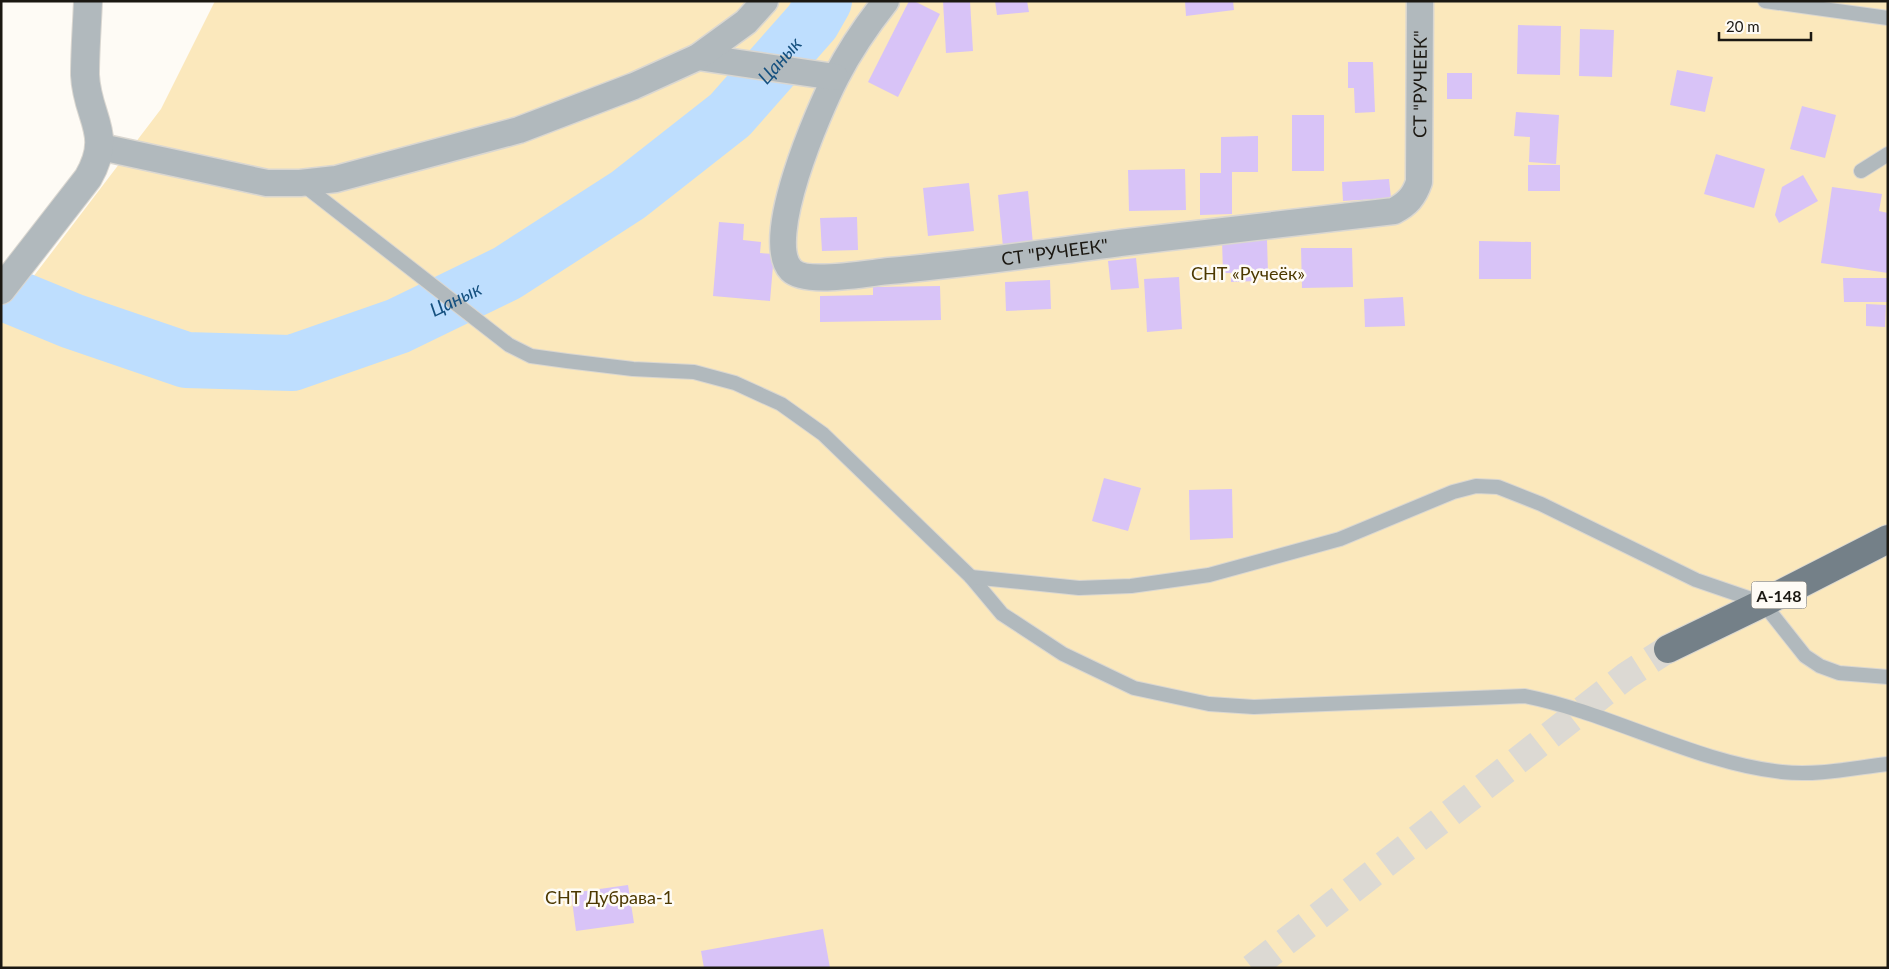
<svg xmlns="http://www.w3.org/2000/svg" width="1889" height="969" viewBox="0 0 1889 969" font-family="Lato,sans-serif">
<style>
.green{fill:#fbe8bc}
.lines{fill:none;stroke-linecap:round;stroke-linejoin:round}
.river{stroke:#bedefe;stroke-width:56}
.building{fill:#d8c3f7}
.primary-tunnel{stroke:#dcd9d3;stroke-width:28;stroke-dasharray:28 14;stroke-linecap:butt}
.service-casing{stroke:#dad7d1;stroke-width:16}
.minor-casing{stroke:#dad7d1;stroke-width:29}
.tertiary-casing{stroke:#dad7d1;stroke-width:30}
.primary-casing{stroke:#dad7d1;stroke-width:30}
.service{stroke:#b1b9bd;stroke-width:14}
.minor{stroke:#b1b9bd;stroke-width:26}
.tertiary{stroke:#b1b9bd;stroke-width:28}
.primary{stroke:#748088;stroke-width:28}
.labels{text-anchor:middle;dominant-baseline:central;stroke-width:5;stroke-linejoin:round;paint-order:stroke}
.shield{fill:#fefbf5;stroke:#5f5c56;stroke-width:1}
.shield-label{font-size:16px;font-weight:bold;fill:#1b1812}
.street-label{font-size:18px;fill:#1b1812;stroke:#fefbf5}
.park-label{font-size:18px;fill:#4c3800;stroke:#fefbf5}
.water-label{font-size:19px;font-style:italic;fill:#15507f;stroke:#fefbf5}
</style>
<rect width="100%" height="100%" fill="#fefbf5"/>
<polygon class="green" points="215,1 1888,1 1888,968 1,968 1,319 161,109"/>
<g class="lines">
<path class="river" id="s1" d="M1,292L72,321L186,360L292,363L398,326L507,273L628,195L730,115L812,22L824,1"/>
</g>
<g class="building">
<polygon points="909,1 914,1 940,14 898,97 868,82"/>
<polygon points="943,1 970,1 973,51 946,53"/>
<polygon points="995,1 1027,1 1029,12 997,15"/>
<polygon points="1185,1 1233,1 1234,10 1186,16"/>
<polygon points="1518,25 1561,26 1560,75 1517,74"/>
<polygon points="1580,29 1614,30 1612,77 1579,76"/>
<polygon points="1348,62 1373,62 1375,112 1355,113 1354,88 1348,88"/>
<polygon points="1677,70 1713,77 1705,112 1670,105"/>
<rect x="1447" y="73" width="25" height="26"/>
<polygon points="1802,106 1836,115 1825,158 1790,149"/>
<polygon points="1516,112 1559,115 1556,164 1529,162 1530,137 1514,136"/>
<rect x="1292" y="115" width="32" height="56"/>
<polygon points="1258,136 1258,172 1232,172 1232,214 1200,215 1200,173 1221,173 1221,137"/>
<polygon points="1716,154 1765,169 1754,208 1704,194"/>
<rect x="1528" y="165" width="32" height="26"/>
<polygon points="1185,169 1186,210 1129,211 1128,170"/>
<polygon points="1803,175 1818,201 1779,223 1775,215 1782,187"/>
<polygon points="1389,179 1391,198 1343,201 1342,182"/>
<polygon points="969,183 974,231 928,236 923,188"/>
<polygon points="1832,187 1882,194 1879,211 1888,213 1888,273 1821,263"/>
<polygon points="1028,191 1033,244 1003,247 998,195"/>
<polygon points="857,217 858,250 822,251 820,218"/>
<polygon points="719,222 744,224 743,240 761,242 760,253 774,254 770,301 713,296"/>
<polygon points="1222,240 1267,240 1268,273 1257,273 1257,281 1231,282 1231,273 1223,273"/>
<polygon points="1479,241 1531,242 1531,279 1479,279"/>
<polygon points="1301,248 1352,248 1353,287 1302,288"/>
<polygon points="1136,258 1139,288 1111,290 1108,261"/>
<polygon points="1179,277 1182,329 1147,332 1144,279"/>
<polygon points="1843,278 1888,278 1888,302 1844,302"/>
<polygon points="1050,280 1051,309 1006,311 1005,282"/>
<polygon points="940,286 941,320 820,322 820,296 873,295 873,287"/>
<polygon points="1403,297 1405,326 1365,327 1364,299"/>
<polygon points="1866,304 1886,305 1885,327 1866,326"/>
<polygon points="1104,478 1141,488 1128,531 1092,521"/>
<polygon points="1232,489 1233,538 1190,540 1189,490"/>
<polygon points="628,885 634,923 576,931 571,893"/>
<polygon points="823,929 830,968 704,968 701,951"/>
</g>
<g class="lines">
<polyline class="primary-tunnel" points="1252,968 1626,676 1668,649"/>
<defs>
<g id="service">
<polyline points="1765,1 1888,18"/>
<polyline points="1861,171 1888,154"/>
<path d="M301,183L509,345L531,356L567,361L633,369L694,372L735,383L781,404L823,434L971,577L1002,614L1063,654L1134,688L1209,704L1254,707L1525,696C1611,713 1696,763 1782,772C1817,776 1853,768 1888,764"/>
<polyline points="971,577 1079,588 1131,586 1209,575 1340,539 1453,492 1476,486 1498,487 1541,504 1696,580 1763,603 1805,656 1820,666 1839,673 1888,677"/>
</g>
<g id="minor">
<path id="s2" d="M886,1C867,25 850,50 836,77C819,110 762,240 791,270C806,285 868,273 889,271C969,264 1048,252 1128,242C1216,231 1305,222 1394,211C1407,204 1414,197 1419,182L1420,1"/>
<polyline points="698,57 835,77"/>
<polyline points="101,147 267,183 300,183 336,179 519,130 634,86 698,57 746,22 765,1"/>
</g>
<path id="tertiary" d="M1,290L88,178C114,133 87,119 85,75C85,50 87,26 88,1"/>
<polyline id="primary" points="1668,649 1763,603 1888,539"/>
</defs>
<use href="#service" class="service-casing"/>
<use href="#minor" class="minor-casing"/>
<use href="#tertiary" class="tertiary-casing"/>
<use href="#primary" class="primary-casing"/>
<use href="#service" class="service"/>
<use href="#minor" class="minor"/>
<use href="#tertiary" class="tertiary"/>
<use href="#primary" class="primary"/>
</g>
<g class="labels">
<rect class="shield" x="1751.5" y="581.5" width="55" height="27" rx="4"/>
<g class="shield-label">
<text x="1779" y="595">А-148</text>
</g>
<g class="street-label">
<text stroke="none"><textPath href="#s2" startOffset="1041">СТ "РУЧЕЕК"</textPath></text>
<text stroke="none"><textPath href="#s2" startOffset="562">СТ "РУЧЕЕК"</textPath></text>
</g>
<g class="park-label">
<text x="1248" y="273">СНТ «Ручеёк»</text>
<text x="609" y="897">СНТ Дубрава-1</text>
</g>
<g class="water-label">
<text stroke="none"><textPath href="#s1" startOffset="884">Цанык</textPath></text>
<text stroke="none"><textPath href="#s1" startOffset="479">Цанык</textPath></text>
</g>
</g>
<rect width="1889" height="969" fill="none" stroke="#1b1812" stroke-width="5"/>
<path d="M1719 32v8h92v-8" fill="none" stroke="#1b1812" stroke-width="2.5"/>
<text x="1726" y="32" font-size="15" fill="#1b1812" stroke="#fefbf5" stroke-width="4" paint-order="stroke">20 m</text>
</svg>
